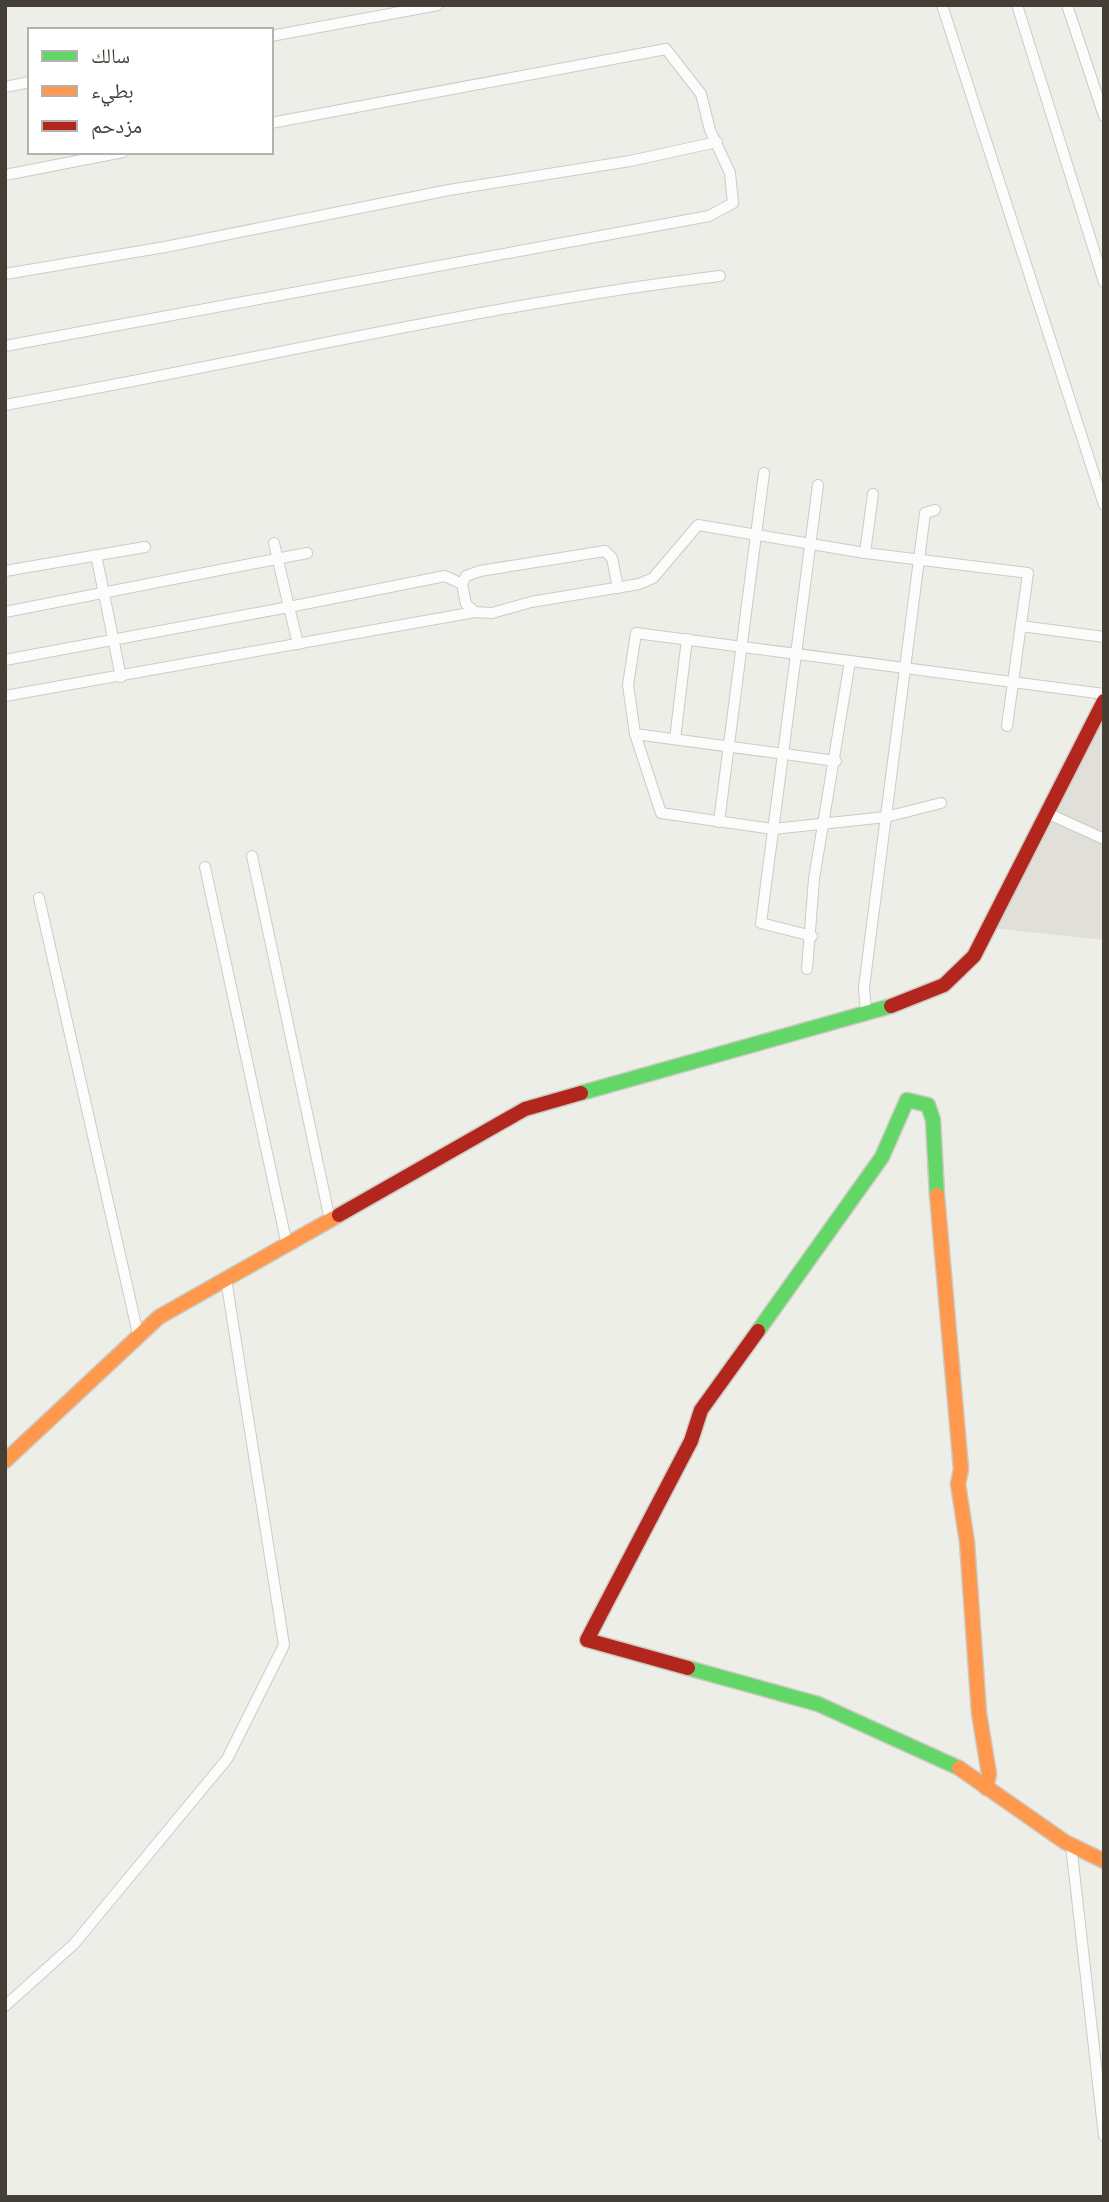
<svg xmlns="http://www.w3.org/2000/svg" width="1109" height="2202" viewBox="0 0 1109 2202" font-family="'Exo 2','Noto Naskh Arabic',sans-serif">
<style>
.industrial{fill:#e1dfda}
.lines{fill:none;stroke-linecap:round;stroke-linejoin:round}
.street-casing{stroke:#cccbc6;stroke-width:12}
.fast-casing{stroke:#cccbc0;stroke-width:17}
.slow-casing{stroke:#cccbc0;stroke-width:17}
.jam-casing{stroke:#cccbc0;stroke-width:17}
.street{stroke:#fcfcfc;stroke-width:10}
.fast{stroke:#63d668;stroke-width:14}
.slow{stroke:#ff974d;stroke-width:14}
.jam{stroke:#b3261e;stroke-width:14}
</style>
<rect width="100%" height="100%" fill="#eeeee9"/>
<polygon class="industrial" points="1104,708 1104,940 991,928"/>
<g class="lines">
<defs>
<g id="street">
<polyline points="942,5 1104,505"/>
<polyline points="1017,5 1104,282"/>
<polyline points="1067,5 1104,116"/>
<polyline points="271,36 438,5"/>
<polyline points="5,87 30,82"/>
<polyline points="5,175 123,152"/>
<polyline points="5,274 165,247 449,190 630,161 717,142"/>
<polyline points="5,346 709,216 733,203 730,173 710,130 701,94 666,49 271,123"/>
<path d="M5,405C243,363 480,305 720,276"/>
<polyline points="274,543 289,607 445,576 462,584 466,604 475,612 492,613 531,602 639,584 653,578 698,525 865,553 1028,573 1007,726"/>
<polyline points="865,553 873,494"/>
<polyline points="96,555 121,677"/>
<polyline points="5,571 145,547"/>
<polyline points="462,584 466,576 480,571 605,551 612,558 618,588"/>
<polyline points="5,612 307,553"/>
<polyline points="1021,626 1104,637"/>
<polyline points="5,660 289,607 298,644"/>
<polyline points="5,696 475,612"/>
<polyline points="635,734 836,761"/>
<polyline points="675,739 687,639"/>
<polyline points="941,803 886,817 773,829 661,813 635,734 628,685 636,633 1104,694"/>
<polyline points="1047,813 1104,839"/>
<polyline points="719,822 764,473"/>
<polyline points="252,856 330,1220"/>
<polyline points="205,867 287,1245"/>
<polyline points="39,898 138,1334"/>
<polyline points="812,936 761,923 818,485"/>
<polyline points="807,969 814,879 850,661"/>
<polyline points="866,1013 864,987 925,513 935,510"/>
<polyline points="1071,1845 1104,2136"/>
<polyline points="5,2006 74,1944 227,1759 284,1645 226,1279"/>
</g>
<g id="fast">
<polyline points="581,1093 891,1006"/>
<polyline points="758,1331 882,1157 907,1100 928,1105 933,1120 937,1195"/>
<polyline points="688,1668 818,1704 959,1768"/>
</g>
<g id="slow">
<polyline points="937,1195 961,1469 958,1484 967,1542 979,1713 989,1774 986,1788"/>
<polyline points="5,1461 159,1317 339,1215"/>
<polyline points="959,1768 1065,1842 1104,1861"/>
</g>
<g id="jam">
<polyline points="891,1006 944,985 974,956 1104,701"/>
<polyline points="339,1215 525,1109 581,1093"/>
<polyline points="688,1668 587,1640 691,1441 701,1410 758,1331"/>
</g>
</defs>
<use href="#street" class="street-casing"/>
<use href="#fast" class="fast-casing"/>
<use href="#slow" class="slow-casing"/>
<use href="#jam" class="jam-casing"/>
<use href="#street" class="street"/>
<use href="#fast" class="fast"/>
<use href="#slow" class="slow"/>
<use href="#jam" class="jam"/>
</g>
<rect width="1109" height="2202" fill="none" stroke="#433f36" stroke-width="14"/>
<rect x="28" y="28" width="245" height="126" fill="#ffffff" stroke="#b4b2af" stroke-width="2"/>
<rect x="42" y="51" width="35" height="10" fill="#63d668" stroke="#b4b2af" stroke-width="2"/>
<text x="91" y="63" font-size="21" fill="#433f36">سالك</text>
<rect x="42" y="86" width="35" height="10" fill="#ff974d" stroke="#b4b2af" stroke-width="2"/>
<text x="91" y="98" font-size="21" fill="#433f36">بطيء</text>
<rect x="42" y="121" width="35" height="10" fill="#b3261e" stroke="#b4b2af" stroke-width="2"/>
<text x="91" y="133" font-size="21" fill="#433f36">مزدحم</text>
</svg>
